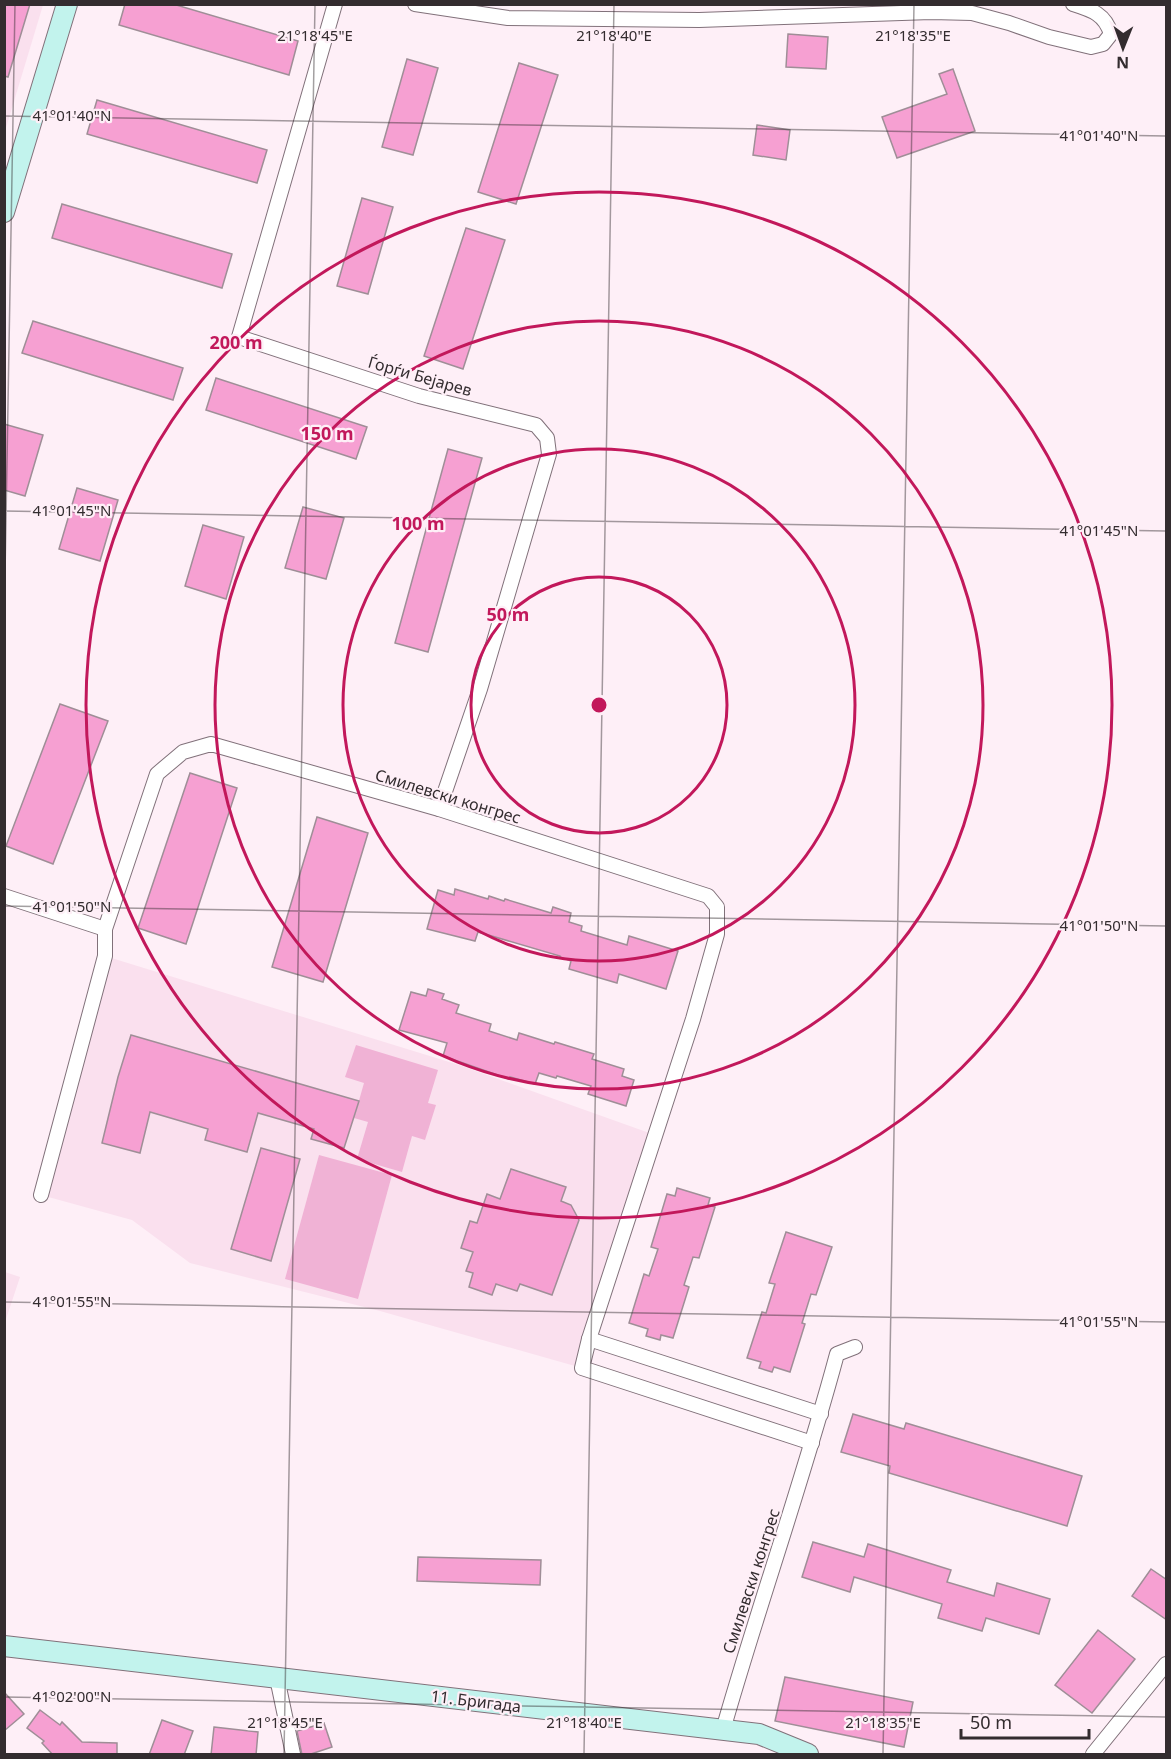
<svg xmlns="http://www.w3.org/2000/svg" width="1171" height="1759" viewBox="0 0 1171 1759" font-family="'Noto Sans',sans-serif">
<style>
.built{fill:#fae0ee}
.pitch{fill:#f0b2d5}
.building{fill:#f6a0d2;stroke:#9f8e97;stroke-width:1.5}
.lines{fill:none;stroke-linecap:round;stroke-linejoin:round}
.street-casing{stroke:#81717a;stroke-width:16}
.secondary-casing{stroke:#81717a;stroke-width:22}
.street{stroke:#fff;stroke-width:14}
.secondary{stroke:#c2f3ed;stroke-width:20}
.ticks{fill:none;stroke:#332c2f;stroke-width:1.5;stroke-opacity:0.45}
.ring{fill:none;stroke:#c2185b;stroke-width:3}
.labels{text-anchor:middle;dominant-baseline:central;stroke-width:4.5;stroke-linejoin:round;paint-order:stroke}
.street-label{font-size:16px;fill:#332c2f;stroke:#feeff7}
.ticks-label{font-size:15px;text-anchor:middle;fill:#332c2f;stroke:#feeff7;stroke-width:4.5;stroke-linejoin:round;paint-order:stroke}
.centre{fill:#c2185b;stroke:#feeff7;stroke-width:3}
.ring-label{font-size:18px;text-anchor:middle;font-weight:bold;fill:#c2185b;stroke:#feeff7;stroke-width:4.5;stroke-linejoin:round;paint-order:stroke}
</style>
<rect width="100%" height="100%" fill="#feeff7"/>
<g class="built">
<polygon points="5,5 43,5 5,131"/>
<polygon points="105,956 459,1065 655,1135 582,1368 380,1311 190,1263 132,1220 41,1195"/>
<polygon points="5,1272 20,1277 5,1322 4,1272"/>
</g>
<g class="pitch">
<polygon points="356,1045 438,1070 428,1103 436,1105 425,1140 412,1136 402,1172 357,1159 368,1122 354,1118 364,1083 345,1077"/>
<polygon points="319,1155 392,1175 358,1299 285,1279"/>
</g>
<g class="building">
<polygon points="4,4 30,4 8,77 4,76"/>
<polygon points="125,4 173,4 298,41 289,75 119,25"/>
<polygon points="788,34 828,37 826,69 786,67"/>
<polygon points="407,59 438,68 413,155 382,147"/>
<polygon points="519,63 558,75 516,204 478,192"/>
<polygon points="953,69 975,131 897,158 882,117 947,94 939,74"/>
<polygon points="97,100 267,150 257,183 87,134"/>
<polygon points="757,125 790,130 786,160 753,155"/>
<polygon points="362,198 393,207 368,294 337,286"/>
<polygon points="62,204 232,254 222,288 52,238"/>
<polygon points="466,228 505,240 463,369 424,356"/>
<polygon points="33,321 183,368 173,400 22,353"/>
<polygon points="216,378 367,427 356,459 206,410"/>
<polygon points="4,424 43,435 25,496 4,490"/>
<polygon points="448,449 482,458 428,652 395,643"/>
<polygon points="77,488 118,500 100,561 59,549"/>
<polygon points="303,507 344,518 326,579 285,568"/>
<polygon points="203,525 244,537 226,599 185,586"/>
<polygon points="60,704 108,721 53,864 6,846"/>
<polygon points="190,773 237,788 186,944 138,928"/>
<polygon points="317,817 368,833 323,982 272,967"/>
<polygon points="455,889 488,899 489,896 504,901 505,899 551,913 553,907 571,913 569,922 582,926 581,931 627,945 629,936 678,951 666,989 619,974 617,983 569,969 571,961 560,957 560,956 478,932 475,941 427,929 438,890 454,895"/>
<polygon points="428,989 444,994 442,999 459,1005 456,1013 491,1024 489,1031 517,1040 519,1033 554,1044 555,1042 594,1054 592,1059 624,1069 622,1076 634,1080 626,1106 588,1094 591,1086 557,1076 556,1078 539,1073 535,1084 510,1077 509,1079 443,1056 447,1043 399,1030 411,992 426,996"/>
<polygon points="131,1035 359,1101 344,1148 311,1139 314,1129 258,1113 247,1152 205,1140 208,1129 150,1112 140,1153 102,1143 118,1077"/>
<polygon points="261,1148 300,1159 271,1261 231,1249"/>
<polygon points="511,1169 566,1187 561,1201 571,1205 579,1220 552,1295 520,1284 517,1291 496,1284 492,1295 469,1287 473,1273 466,1271 473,1252 461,1248 470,1221 477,1223 487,1194 500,1199"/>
<polygon points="677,1188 710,1198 708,1205 715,1207 699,1258 693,1257 684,1285 689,1287 673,1338 661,1335 660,1340 646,1336 648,1329 629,1323 644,1274 649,1276 658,1249 651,1247 667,1194 675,1196"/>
<polygon points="786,1232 832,1247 816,1295 811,1294 802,1323 805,1324 790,1372 774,1367 772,1372 759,1368 761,1362 747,1358 762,1312 766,1313 775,1284 769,1283"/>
<polygon points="853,1414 904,1429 906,1423 1082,1476 1067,1526 889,1473 890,1466 841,1452"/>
<polygon points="813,1542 864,1557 868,1544 951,1570 947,1582 994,1596 997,1583 1050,1599 1039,1634 986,1618 982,1631 938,1618 942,1604 854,1577 850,1592 802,1577"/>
<polygon points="418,1557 541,1560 540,1585 417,1581"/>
<polygon points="1151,1569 1167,1580 1167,1620 1132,1596"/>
<polygon points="1098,1630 1135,1659 1092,1713 1055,1685"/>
<polygon points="785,1677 913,1702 904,1747 775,1721"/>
<polygon points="4,1692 24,1714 4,1731"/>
<polygon points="40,1710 60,1725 62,1722 82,1742 117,1743 117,1755 53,1755 42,1743 44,1741 27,1728"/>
<polygon points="162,1720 193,1731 184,1755 149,1755"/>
<polygon points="324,1723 332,1747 308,1755 302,1755 297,1731"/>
<polygon points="214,1727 258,1732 256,1755 211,1755"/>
</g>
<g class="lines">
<defs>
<g id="street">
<polyline points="335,4 239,337 419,396 536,425 547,438 549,454 480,689 439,809"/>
<path d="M415,4L508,18L699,20L931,12L972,13L1009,23L1049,37L1091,47L1103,44L1111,34C1105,14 1092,10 1073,4"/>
<polyline points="4,896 105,929"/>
<polyline points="41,1195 105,956 105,929 157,774 183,752 211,744 439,809 708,896 717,907 717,934 693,1019 589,1339 582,1368 812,1443"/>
<polyline points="589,1339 821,1414"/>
<polyline points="277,1678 293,1754"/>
<path d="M723,1730C759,1604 803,1481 837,1354L855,1347"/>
<polyline points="1093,1754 1166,1664"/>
</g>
<g id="secondary">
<polyline points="4,212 67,4"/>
<polyline points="4,1646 759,1734 808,1754"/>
</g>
</defs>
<use href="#street" class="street-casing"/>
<use href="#secondary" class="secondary-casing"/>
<use href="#street" class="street"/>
<use href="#secondary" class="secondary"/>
</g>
<path class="ticks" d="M4,116L1166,136M4,511L1166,531M4,632L15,4M4,906L1166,926M4,1302L1166,1322M4,1697L1166,1717M284,1754L315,4M584,1754L614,4M883,1754L914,4"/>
<g class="ring">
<circle cx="599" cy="705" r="128"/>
<circle cx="599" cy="705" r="256"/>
<circle cx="599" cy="705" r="384"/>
<circle cx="599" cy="705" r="513"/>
</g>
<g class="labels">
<g class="street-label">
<text transform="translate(420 376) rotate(16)">Ѓорѓи Бејарев</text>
<text transform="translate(448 796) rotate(17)">Смилевски конгрес</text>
<text transform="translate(751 1581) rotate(-72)">Смилевски конгрес</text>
<text transform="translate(476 1701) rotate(7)">11. Бригада</text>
</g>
</g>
<g class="ticks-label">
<text x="315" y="41">21°18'45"E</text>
<text x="614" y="41">21°18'40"E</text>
<text x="913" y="41">21°18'35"E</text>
<text x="72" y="121">41°01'40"N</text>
<text x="1099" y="141">41°01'40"N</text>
<text x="72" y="516">41°01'45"N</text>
<text x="1099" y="536">41°01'45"N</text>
<text x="72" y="912">41°01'50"N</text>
<text x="1099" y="931">41°01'50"N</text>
<text x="72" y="1307">41°01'55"N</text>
<text x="1099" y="1327">41°01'55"N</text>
<text x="72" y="1702">41°02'00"N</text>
<text x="285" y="1728">21°18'45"E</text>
<text x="584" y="1728">21°18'40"E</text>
<text x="883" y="1728">21°18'35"E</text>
</g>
<circle cx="599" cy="705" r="9" class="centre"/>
<g class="ring-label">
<text x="236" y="349">200 m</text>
<text x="327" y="440">150 m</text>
<text x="418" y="530">100 m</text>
<text x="508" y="621">50 m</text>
</g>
<rect width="1171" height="1759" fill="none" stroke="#332c2f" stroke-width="12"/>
<g transform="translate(1123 48) rotate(181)" stroke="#feeff7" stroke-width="4.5" paint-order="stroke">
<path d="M0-4.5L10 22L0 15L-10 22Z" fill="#332c2f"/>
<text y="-9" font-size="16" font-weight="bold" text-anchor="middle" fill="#332c2f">N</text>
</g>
<path d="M961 1729v9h128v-9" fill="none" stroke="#332c2f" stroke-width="3"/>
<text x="970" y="1729" font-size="18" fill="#332c2f" stroke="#feeff7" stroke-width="4.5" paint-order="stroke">50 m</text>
</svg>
